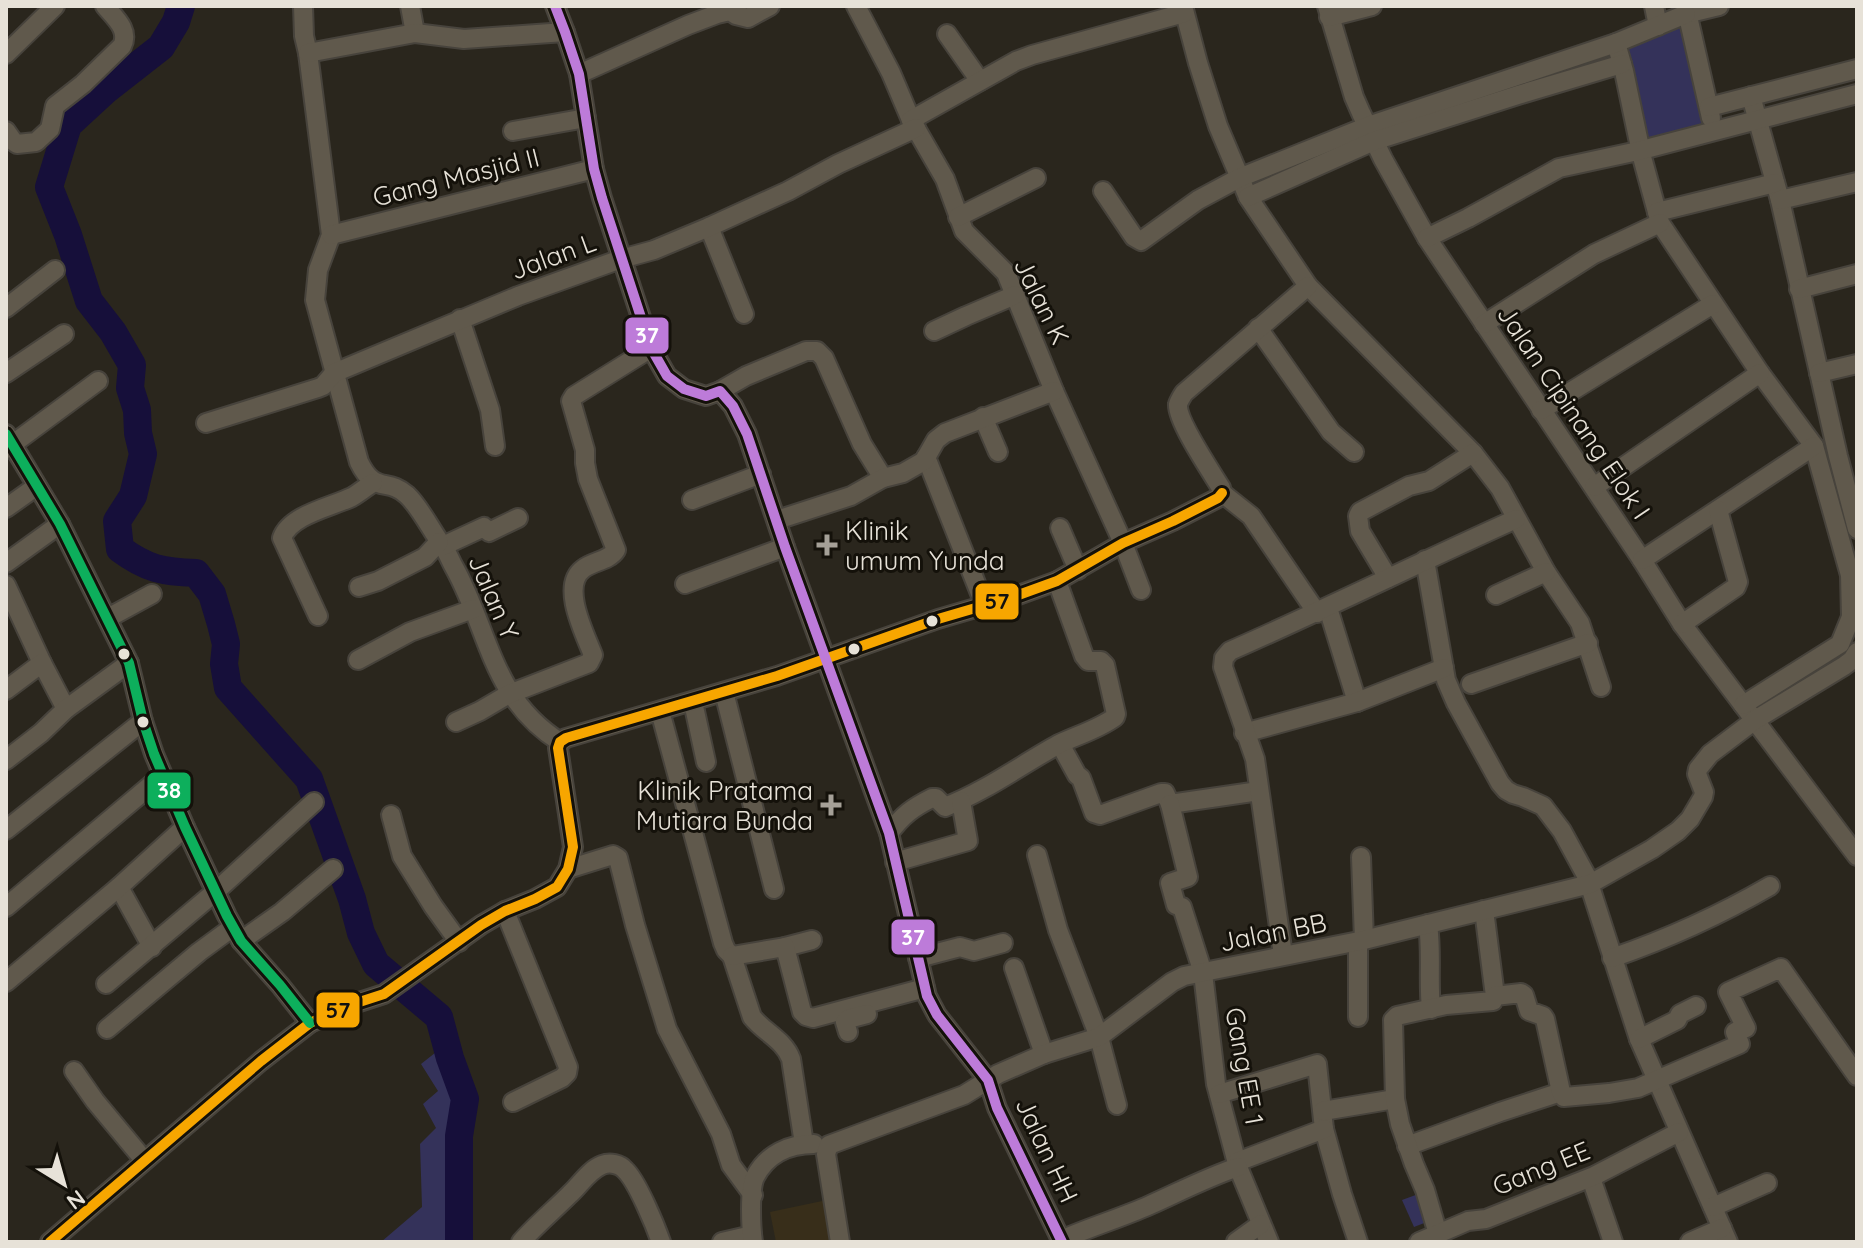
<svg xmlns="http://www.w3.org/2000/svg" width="1863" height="1248" viewBox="0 0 1863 1248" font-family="Quicksand,sans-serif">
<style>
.built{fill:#382e1a}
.green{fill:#34325a}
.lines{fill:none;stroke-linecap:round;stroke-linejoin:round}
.river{stroke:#160f3a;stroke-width:28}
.minor-casing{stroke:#47433c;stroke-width:22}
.minor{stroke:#60594c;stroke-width:18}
.bus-1-casing{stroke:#14110a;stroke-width:16}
.bus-2-casing{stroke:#14110a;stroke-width:16}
.bus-3-casing{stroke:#14110a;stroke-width:16}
.bus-1{stroke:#f7a600;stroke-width:10}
.bus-2{stroke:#0daf5c;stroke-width:10}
.bus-3{stroke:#bd7bd9;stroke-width:10}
.poi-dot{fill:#a5a097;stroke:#14110a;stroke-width:3}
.bus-dot{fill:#e7e2d8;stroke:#14110a;stroke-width:3}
.labels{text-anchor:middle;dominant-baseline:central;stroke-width:6;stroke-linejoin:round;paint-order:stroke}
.street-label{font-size:26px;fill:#e7e2d8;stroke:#14110a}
.poi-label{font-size:26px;fill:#e7e2d8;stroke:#14110a;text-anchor:start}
.line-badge{stroke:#14110a;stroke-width:3}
.badge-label{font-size:22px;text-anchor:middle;font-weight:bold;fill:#fff}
.pale-badge-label{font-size:22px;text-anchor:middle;font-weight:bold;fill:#111}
</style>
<rect width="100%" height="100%" fill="#2a261d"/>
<polygon class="built" points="827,1200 834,1242 776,1242 770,1212"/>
<g class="green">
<polygon points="1685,19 1711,128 1640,148 1618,42"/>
<polygon points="440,1049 461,1099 457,1135 457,1234 452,1242 381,1242 422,1207 420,1144 436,1128 423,1104 438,1091 421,1064"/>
<polygon points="1421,1193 1432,1220 1414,1227 1402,1200"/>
</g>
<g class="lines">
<path class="river" d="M181,6L176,22L161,47L106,90L68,125L49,187L68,235L89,301L113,332L132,365L130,388L137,410L138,433L143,454L133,496L117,521L120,549C147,569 163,572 196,573L212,594L221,624L226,644L224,664L228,688L309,779L352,899L361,933L376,964L439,1017L450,1058L465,1099L459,1136V1242"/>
<defs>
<g id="minor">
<path d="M303,6L304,36L308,53L331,235L318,270L315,300L359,462C375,495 387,477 407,495C420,507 431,530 442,545C447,551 450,560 454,567C490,632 491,698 560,742"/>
<polyline points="410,6 415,33"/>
<polyline points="555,6 565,32 579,74 594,169 602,198 651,348 667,376 684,389 706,396 720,391 733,406 747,434 785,547 889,833 927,996 937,1015 988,1080 997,1108 1062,1242"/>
<polyline points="856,6 891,73 911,120 945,179 964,231 1006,273 1054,391 1123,543 1141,590"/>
<polyline points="1183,6 1198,63 1218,126 1248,197 1308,286 1473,453 1500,488 1546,572 1580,623 1601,687"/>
<polyline points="1327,6 1354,97 1361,113 1383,159 1427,238 1642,560 1682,624 1857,856"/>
<polyline points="1654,6 1658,26"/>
<polyline points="1687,12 1711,118"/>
<polyline points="1687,12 1690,13 1719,6"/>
<polyline points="1329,17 1372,6"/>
<polyline points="947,34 980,81"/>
<polyline points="1616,43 1624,71 1642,157 1660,223 1760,373 1814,446 1850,575 1851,617 1840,644 1743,705"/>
<polyline points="308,53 415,33 464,39 565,32"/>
<polyline points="6,54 55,6"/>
<polyline points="579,74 688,25 717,14 730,11 736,15 748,18 770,6"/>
<polyline points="1751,96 1780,200 1838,456 1857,529"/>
<polyline points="1709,107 1857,69"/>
<polyline points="911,120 1016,61 1032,55 1184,13"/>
<path d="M6,131L13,141L17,144L36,142L50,129L55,106L83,84L122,46C130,30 115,18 105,6"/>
<polyline points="513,131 586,118"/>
<polyline points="1103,191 1134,237 1141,241 1198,200 1239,178 1368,126 1616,43 1686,14"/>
<polyline points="1248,197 1374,141 1518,95 1622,64"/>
<polyline points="1780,200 1857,182"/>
<polyline points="1657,212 1775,183"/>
<polyline points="958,217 1036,178"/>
<polyline points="709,227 744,314"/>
<polyline points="331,235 594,169"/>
<polyline points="1427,238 1468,218 1559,168 1638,151 1857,94"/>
<polyline points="1799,289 1857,274"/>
<polyline points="6,308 55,270"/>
<polyline points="460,319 490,410 495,446"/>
<polyline points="1484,324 1594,254 1660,223"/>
<polyline points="1258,328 1331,432 1354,452"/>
<polyline points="934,331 966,316 1015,295"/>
<polyline points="6,373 64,334"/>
<polyline points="1819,373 1857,364"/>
<polyline points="720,391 746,376 806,351 817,351 824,358 862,444 883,478"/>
<polyline points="1541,410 1713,304"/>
<polyline points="983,417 998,452"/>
<polyline points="206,423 318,388 323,386 334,373 518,296 621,259 654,250 709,227 788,191 838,164 916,128"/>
<polyline points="6,434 60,524 129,663 143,721 154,754 185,827 227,916 241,941 280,985 310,1023"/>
<polyline points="6,449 98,381"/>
<polyline points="926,457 985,606"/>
<polyline points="1594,487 1760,373"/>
<path d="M1222,493L1221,488C1212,473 1176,420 1178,404C1178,403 1183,394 1184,393L1308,286"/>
<polyline points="1222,493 1251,516 1317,613"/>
<polyline points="692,500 761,474"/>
<polyline points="6,508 37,486"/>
<polyline points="777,520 851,496 883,478 903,473 924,461 936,440 945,433 1054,391"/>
<polyline points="1060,528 1078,570"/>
<polyline points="443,546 484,527 489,532 518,518"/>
<polyline points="1425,560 1446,680 1456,703 1500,783 1506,790 1513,794 1523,797 1543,806 1562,831 1587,877 1639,1039 1728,1242"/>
<polyline points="1642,560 1814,446"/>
<polyline points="6,563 60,524"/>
<polyline points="1388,578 1360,531 1358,516 1360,512 1409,486 1429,481 1473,453"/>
<polyline points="685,584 785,547"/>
<polyline points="6,585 42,663"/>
<polyline points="359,587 378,581 425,557 439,542"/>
<polyline points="1496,595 1546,572"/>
<polyline points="1328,608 1357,702"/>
<path d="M318,616L282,538C290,515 331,507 352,497C359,493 366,487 373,483"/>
<polyline points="108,618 152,594"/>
<polyline points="1682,624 1736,587 1738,582 1718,510"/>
<polyline points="358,660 410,632 473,609"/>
<polyline points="1471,684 1588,643"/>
<polyline points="6,690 42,663 66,709"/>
<polyline points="724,692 774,889"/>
<polyline points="693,702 706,762"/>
<path d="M660,711L723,943L726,950L732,956L752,1017C765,1033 784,1040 791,1059L804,1144"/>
<path d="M456,722L480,711L509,694L589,663L593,655C585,634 560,586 583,569C593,561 609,561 616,550L588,479L585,463V450L571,401L574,396L651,348"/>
<polyline points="1244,733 1357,702 1444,668"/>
<polyline points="1060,744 1077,775 1081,778 1094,813 1100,815 1161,793 1165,793 1170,804 1259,791"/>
<polyline points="6,760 41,733 66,709 129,663"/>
<polyline points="1170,804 1188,877 1170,883 1176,905 1182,907 1203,973 1216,1084 1238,1167 1269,1242"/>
<polyline points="391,815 402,856 433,906 459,942"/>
<polyline points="6,830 143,721"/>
<path d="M889,833C903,815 912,808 932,798H936L945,807C986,791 1021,765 1059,744C1078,735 1099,729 1115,717L1116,714L1105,665L1101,661H1088L1084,656L1057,581"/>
<polyline points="1037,855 1058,930 1099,1037 1117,1105"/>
<polyline points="1361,857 1364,940"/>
<polyline points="895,862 968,841 961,801"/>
<polyline points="568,869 613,855 618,858 635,925 667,1029 721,1134 731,1165 753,1195"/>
<polyline points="119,887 152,947"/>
<polyline points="6,907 163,775"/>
<polyline points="1484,910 1495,996"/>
<polyline points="505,911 568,1067 567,1073 562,1078 513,1102"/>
<path d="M1428,924C1432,953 1428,980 1431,1009"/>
<polyline points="241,941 282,912 333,869"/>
<polyline points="785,947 812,940"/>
<path d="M1283,955L1255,759L1223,667L1224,658L1230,651C1326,609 1420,562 1516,519"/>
<polyline points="732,956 785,947 802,1012 806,1016 813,1018 925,988"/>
<polyline points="918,958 960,947 974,951 1003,943"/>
<path d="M1612,958C1667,939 1720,915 1770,886"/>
<polyline points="1014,968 1044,1054"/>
<polyline points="6,982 119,887 185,827"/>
<polyline points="106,984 215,892 314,802"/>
<polyline points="1358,1017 1358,942"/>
<polyline points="107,1029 199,952 233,927"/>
<polyline points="848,1032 845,1022 848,1019 867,1014"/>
<polyline points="1639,1039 1677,1020 1680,1014 1696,1006"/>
<polyline points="74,1071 95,1101 144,1160"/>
<polyline points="1219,1094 1317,1064 1324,1129 1342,1194 1358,1242"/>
<polyline points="1323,1111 1395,1099"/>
<polyline points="1407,1146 1500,1112 1561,1092"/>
<polyline points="1237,1162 1324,1129"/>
<polyline points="1591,1178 1613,1242"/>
<polyline points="1713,1207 1767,1183"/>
<polyline points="1438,1234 1425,1190 1414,1164 1400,1124 1395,1099 1393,1020 1397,1016 1446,1005 1493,1001 1495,996 1521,993 1524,995 1529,1011 1543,1016 1545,1019 1561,1092 1564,1097 1609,1093 1638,1088 1740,1044 1735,1032 1746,1028 1728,992 1781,968 1857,1076"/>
<path d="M1061,1240C1090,1227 1121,1218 1150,1205C1179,1192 1208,1177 1238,1167"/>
<polyline points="50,1242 261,1061 310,1023 347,1006 384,994 481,925 505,911 535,899 557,887 568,869 573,847 558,748 560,742 566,738 777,676 938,619 1013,597 1057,581 1123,543 1173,521 1218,498 1222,493"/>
<path d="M521,1242C536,1225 554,1210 570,1194C580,1185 589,1170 602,1165C610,1162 620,1164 625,1170C637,1181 655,1225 661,1242"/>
<polyline points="722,1242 752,1235"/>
<path d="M753,1242C751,1228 749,1190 755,1177C767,1154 789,1144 814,1144"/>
<polyline points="840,1242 826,1154 829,1145 964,1095 998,1074 1044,1054 1099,1037 1172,982 1184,976 1364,940 1590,884 1652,849 1678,831 1690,819 1703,797 1704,792 1697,774 1698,769 1710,754 1755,720 1844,666 1852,660 1857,652"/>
<polyline points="1236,1242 1261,1224"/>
<polyline points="1419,1242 1468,1221 1486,1219 1594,1176 1679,1132"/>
<polyline points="1690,1242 1722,1228"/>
</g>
</defs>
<use href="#minor" class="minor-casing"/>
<use href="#minor" class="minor"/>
<defs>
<polyline id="bus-1" points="50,1242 261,1061 310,1023 347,1006 384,994 481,925 505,911 535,899 557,887 568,869 573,847 558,748 560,742 566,738 777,676 938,619 1013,597 1057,581 1123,543 1173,521 1218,498 1222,493"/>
<polyline id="bus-2" points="6,434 60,524 129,663 143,721 154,754 185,827 227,916 241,941 280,985 310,1023"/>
<polyline id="bus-3" points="555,6 565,32 579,74 594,169 602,198 651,348 667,376 684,389 706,396 720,391 733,406 747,434 785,547 889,833 927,996 937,1015 988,1080 997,1108 1062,1242"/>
</defs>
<use href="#bus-1" class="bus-1-casing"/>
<use href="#bus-2" class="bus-2-casing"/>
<use href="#bus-3" class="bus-3-casing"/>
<use href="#bus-1" class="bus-1"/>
<use href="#bus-2" class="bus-2"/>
<use href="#bus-3" class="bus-3"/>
</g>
<g class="poi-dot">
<path d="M823 533h8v8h8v8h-8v8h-8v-8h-8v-8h8z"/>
<path d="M827 793h8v8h8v8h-8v8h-8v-8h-8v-8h8z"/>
</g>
<g class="bus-dot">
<circle cx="932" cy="621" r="7"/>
<circle cx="854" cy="649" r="7"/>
<circle cx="124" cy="654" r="7"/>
<circle cx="143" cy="722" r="7"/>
</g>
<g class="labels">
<g class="street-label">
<text transform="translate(456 177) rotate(-14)">Gang Masjid II</text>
<text transform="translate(553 256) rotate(-20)">Jalan L</text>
<text transform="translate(1042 301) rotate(64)">Jalan K</text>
<text transform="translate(1574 412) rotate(56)">Jalan Cipinang Elok I</text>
<text transform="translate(494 597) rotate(67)">Jalan Y</text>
<text transform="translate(1273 932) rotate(-11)">Jalan BB</text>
<text transform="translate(1245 1066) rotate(80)">Gang EE 1</text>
<text transform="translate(1047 1150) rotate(65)">Jalan HH</text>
<text transform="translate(1541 1168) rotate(-22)">Gang EE</text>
</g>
<g class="poi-label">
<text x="845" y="530">Klinik<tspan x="845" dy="30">umum Yunda</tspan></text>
<text x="813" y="790" text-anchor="end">Klinik Pratama<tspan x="813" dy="30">Mutiara Bunda</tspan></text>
</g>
</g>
<g class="line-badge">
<rect x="624" y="316" width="46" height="39" rx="8" fill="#bd7bd9"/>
<rect x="974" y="582" width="46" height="39" rx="8" fill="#f7a600"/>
<rect x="146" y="771" width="46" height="39" rx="8" fill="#0daf5c"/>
<rect x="890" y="918" width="46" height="38" rx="8" fill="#bd7bd9"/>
<rect x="315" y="991" width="46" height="38" rx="8" fill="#f7a600"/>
</g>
<g class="badge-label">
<text x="647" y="343">37</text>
<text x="169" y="798">38</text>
<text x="913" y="945">37</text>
</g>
<g class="pale-badge-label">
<text x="997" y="609">57</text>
<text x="338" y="1018">57</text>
</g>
<rect width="1863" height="1248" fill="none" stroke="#e7e2d8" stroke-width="16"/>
<g transform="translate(64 1184) rotate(143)" stroke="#14110a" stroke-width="6" paint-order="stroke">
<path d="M0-6L14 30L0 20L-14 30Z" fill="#e7e2d8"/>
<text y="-12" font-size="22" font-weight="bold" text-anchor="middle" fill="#e7e2d8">N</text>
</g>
</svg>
